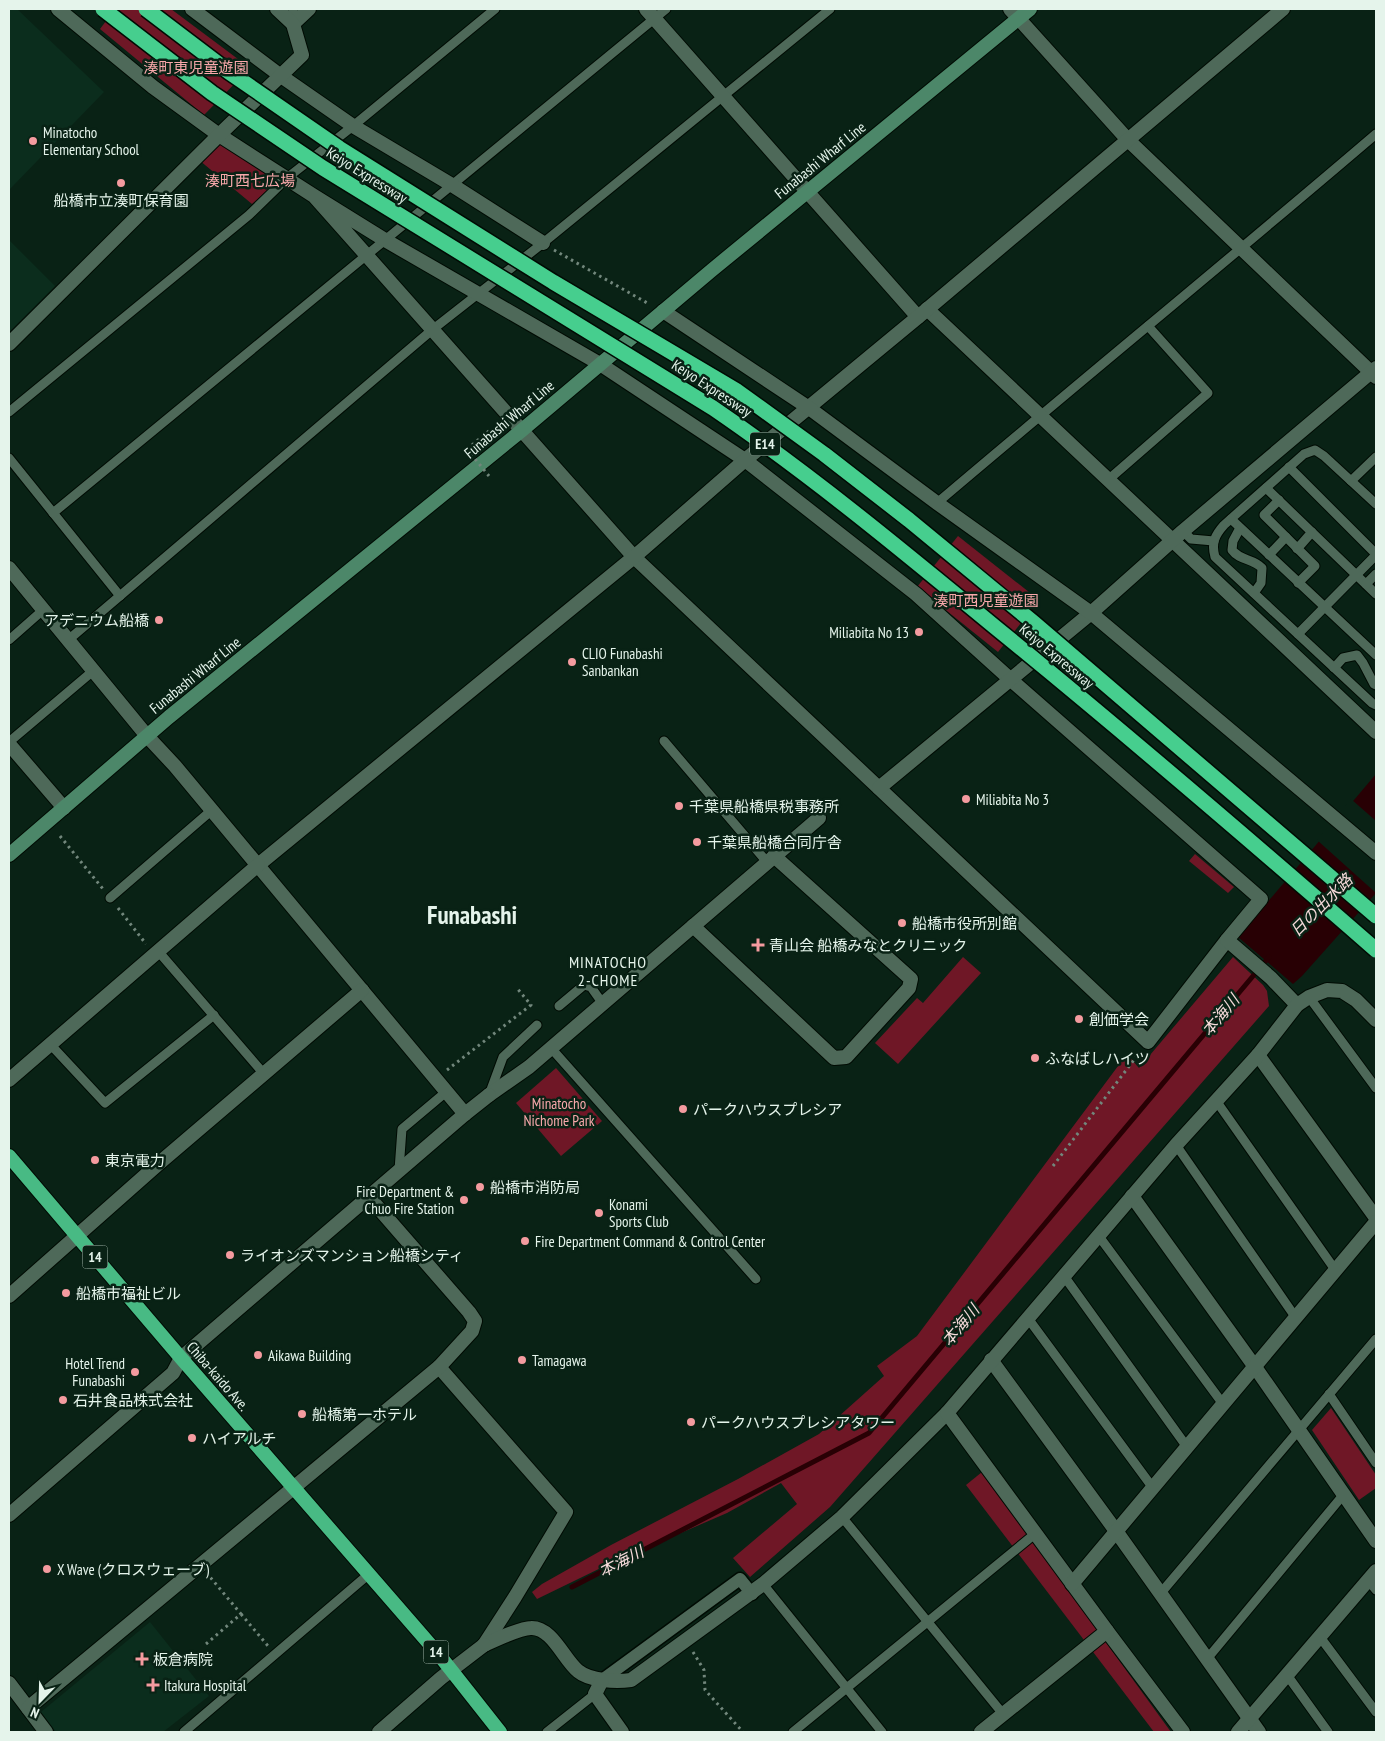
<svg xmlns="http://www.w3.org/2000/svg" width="1385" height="1741" viewBox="0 0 1385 1741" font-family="'PT Sans Narrow','Noto Sans JP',sans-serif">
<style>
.built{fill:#0b2d1d}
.green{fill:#6f1726}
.water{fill:#280004}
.pier{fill:#092215}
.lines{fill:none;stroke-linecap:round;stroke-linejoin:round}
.stream{stroke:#280004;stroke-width:5}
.service-casing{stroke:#000b03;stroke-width:11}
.pedestrian-casing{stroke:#000b03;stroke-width:15}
.minor-casing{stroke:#000b03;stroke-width:16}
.tertiary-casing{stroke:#000b03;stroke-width:16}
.secondary-casing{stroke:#000b03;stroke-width:16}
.trunk-casing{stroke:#000b03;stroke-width:16}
.path{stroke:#72877c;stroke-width:3;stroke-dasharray:2.5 4;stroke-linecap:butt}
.service{stroke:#4e6959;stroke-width:9}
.pedestrian{stroke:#4e6959;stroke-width:12}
.minor{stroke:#4e6959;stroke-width:14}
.tertiary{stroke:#4e6959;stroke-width:14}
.secondary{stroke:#4c8769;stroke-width:14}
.trunk{stroke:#48ba84;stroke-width:14}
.motorway-bridge-casing{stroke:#000b03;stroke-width:18;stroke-linecap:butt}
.path-bridge{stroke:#72877c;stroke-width:3;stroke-dasharray:2.5 4;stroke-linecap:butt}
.motorway-bridge{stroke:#46ce8e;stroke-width:15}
.poi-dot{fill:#f49b9f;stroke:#092215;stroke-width:2}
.labels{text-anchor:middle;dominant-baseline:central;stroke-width:5;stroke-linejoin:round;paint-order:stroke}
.shield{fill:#092215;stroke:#a3b5ab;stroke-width:1}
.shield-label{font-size:14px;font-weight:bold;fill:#e5f4eb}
.park-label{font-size:15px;fill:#f9a8ab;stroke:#092215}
.poi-label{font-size:15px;fill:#e5f4eb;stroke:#092215;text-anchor:start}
.street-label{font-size:15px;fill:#e5f4eb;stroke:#092215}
.water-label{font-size:16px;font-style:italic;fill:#f6dada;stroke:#092215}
.neighbourhood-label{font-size:16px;letter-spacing:1px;fill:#e5f4eb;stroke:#092215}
.town-label{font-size:25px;font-weight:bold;fill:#e5f4eb;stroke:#092215}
</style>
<rect width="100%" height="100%" fill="#092215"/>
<g class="built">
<polygon points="9,9 17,9 104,92 9,190"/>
<polygon points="9,240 55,286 9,332"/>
<polygon points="150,1622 209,1696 163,1732 56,1732 41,1712"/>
</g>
<g class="green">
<polygon points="115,9 171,9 250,68 204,115 100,29"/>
<polygon points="219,140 280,179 252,204 199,160"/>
<polygon points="958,536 1039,600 998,652 917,587"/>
<polygon points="1195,854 1234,887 1228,893 1189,861"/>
<polygon points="963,957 981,973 898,1064 875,1043 917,998 923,1003"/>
<polygon points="1233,957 1263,985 1267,991 1269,1006 830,1507 750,1577 733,1558 797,1504 781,1483 727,1513 609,1564 537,1599 532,1592 542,1584 611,1545 738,1479 819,1434 884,1376 877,1366 917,1336 1127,1054 1139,1068"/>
<polygon points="556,1068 602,1121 561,1156 516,1103"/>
<polygon points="1331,1408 1376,1475 1376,1488 1359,1500 1312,1430"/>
<polygon points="982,1472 1171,1732 1154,1732 966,1485"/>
</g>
<polygon class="water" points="1376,774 1376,893 1302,976 1293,984 1238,937"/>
<polygon class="pier" points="1351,799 1376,821 1376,893 1317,840"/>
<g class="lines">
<polyline class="stream" points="572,1587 869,1433 1269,957"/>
<defs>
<g id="service">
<polyline points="293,24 293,9"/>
<polyline points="9,412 249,215 287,178 353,126 495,9"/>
<polyline points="9,458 120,596"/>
<polyline points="1289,467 1376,554"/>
<polyline points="1108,480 1208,393 1148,326"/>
<polyline points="1351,481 1376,457"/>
<polyline points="1266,488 1376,594"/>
<polyline points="1279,500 1264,515 1315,566 1298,583"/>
<path d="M937,503C1083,379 1231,258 1376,134"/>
<path d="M1376,504L1324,456L1315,450L1304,454L1224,525C1215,535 1211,543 1215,557L1372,703L1376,705"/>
<polyline points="53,513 666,9"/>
<polyline points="1231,519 1376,655"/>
<path d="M1240,528L1233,541L1232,550C1240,561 1253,558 1262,568L1261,583L1254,593"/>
<polyline points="1183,531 1191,539 1214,541"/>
<polyline points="1297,549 1312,532"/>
<polyline points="1269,555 1286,537"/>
<polyline points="1366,584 1376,574"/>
<polyline points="1298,634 1376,555"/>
<polyline points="9,640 43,610"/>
<polyline points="67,641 432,330 543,243 830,9"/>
<polyline points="1334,668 1343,658 1357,655 1363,663 1374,684 1376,685"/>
<polyline points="664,741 767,862"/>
<polyline points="9,742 93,671"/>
<polyline points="110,898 212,810"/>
<polyline points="158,951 264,1074"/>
<polyline points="1309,997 1376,1088"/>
<polyline points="559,1006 584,985 591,987 603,1004"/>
<polyline points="50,1044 105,1103 214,1015"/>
<polyline points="551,1048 756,1279"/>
<polyline points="489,1095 503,1057 537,1025"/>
<polyline points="1217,1102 1336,1271"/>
<polyline points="1176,1145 1296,1318"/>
<polyline points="399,1170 402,1129 446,1092"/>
<polyline points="1098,1235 1223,1404"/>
<polyline points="1064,1276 1187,1447"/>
<polyline points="1027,1317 1153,1488"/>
<polyline points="1329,1394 1376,1463"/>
<polyline points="842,1517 1003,1714"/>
<polyline points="1368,1580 1376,1590"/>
<polyline points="763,1584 882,1732"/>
<polyline points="1160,1594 1376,1339"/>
<polyline points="1320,1637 1376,1712"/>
<polyline points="1207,1659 1344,1494"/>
<polyline points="1287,1675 1328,1732"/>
<polyline points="184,1732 369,1574"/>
<polyline points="547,1732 595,1694"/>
<polyline points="793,1732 1036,1533"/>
</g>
<polyline id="pedestrian" points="602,1680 740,1579 752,1594"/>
<g id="minor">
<polyline points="58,9 153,87 219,135 314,196 385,240 600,364 745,460 916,594 1010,679 1261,899 1227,940 1148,1042 634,557 314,196"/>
<polyline points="192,9 281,76 353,126 452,185 543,243"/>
<polyline points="646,9 918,317"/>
<polyline points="1010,9 1128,140 1376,377"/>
<polyline points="293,24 309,9"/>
<polyline points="927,309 1376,732"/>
<polyline points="9,344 219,135 302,55 293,24 277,9"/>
<polyline points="9,568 147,736 175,766 465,1114"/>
<polyline points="9,744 64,808"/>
<polyline points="879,788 1091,613 1183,531 1376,368"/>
<polyline points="258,865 634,557 745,460 918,317 1283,9"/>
<polyline points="693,926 834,1058 846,1057 909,988 911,979 774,856"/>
<polyline points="1227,940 1271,978 1297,1005"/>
<polyline points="1258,1055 1376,1218"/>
<polyline points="489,1095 529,1067 819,818"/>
<polyline points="1132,1196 1255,1367 1376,1541"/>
<polyline points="9,1296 157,1165 362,990"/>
<polyline points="991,1360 1116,1531 1259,1732"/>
<polyline points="439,1367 566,1512 515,1597 484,1645"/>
<polyline points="9,1515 173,1373 181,1358"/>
<polyline points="1107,1631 1183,1732"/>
<path d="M484,1645C495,1640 520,1628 531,1628C552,1627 564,1660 578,1671C590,1681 616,1682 631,1680L763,1584L842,1517L947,1413L1176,1145L1258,1055L1297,1005L1309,997L1327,990L1342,991L1356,1000L1376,1020"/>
<polyline points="602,1680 595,1694 622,1732"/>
<polyline points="9,1683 46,1732"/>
<polyline points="28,1708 439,1367 472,1331 475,1321 469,1312 368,1196"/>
<polyline points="1238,1732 1376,1571"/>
</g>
<g id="tertiary">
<polyline points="663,311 809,408 937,503 1091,613 1376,853"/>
<polyline points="9,1080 258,865"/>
<polyline points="181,1358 465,1114 489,1095"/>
<polyline points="947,1413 1107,1631 981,1732"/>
<polyline points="1072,1584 1376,1222"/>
<polyline points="379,1732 441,1678 484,1645"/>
</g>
<polyline id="secondary" points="9,855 169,717 521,431 712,270 1030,9"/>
<polyline id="trunk" points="9,1156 181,1358 440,1656 500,1732"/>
</defs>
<use href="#service" class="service-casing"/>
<use href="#pedestrian" class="pedestrian-casing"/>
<use href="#minor" class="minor-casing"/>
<use href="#tertiary" class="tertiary-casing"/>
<use href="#secondary" class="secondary-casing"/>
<use href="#trunk" class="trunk-casing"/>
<g class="path">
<polyline points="554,250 649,304"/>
<polyline points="467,449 489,431"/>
<polyline points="60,836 103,889"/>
<polyline points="118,908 146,944"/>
<polyline points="447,1070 531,1005 516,987"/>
<polyline points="1053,1166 1140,1052"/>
<polyline points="241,1614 268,1646"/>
<polyline points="206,1644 241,1614 210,1577"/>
<polyline points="693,1652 704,1670 705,1690 743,1732"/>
</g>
<use href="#service" class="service"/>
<use href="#pedestrian" class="pedestrian"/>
<use href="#minor" class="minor"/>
<use href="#tertiary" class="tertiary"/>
<use href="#secondary" class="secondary"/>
<use href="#trunk" class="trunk"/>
<defs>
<g id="motorway-bridge">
<path d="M103,9L212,93L323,168L713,408C811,475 903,551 995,627C1124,732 1251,841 1376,950"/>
<polyline points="146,9 229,72 339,148 553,282 737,391 824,454 909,520 1034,623 1376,916"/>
</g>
</defs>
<use href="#motorway-bridge" class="motorway-bridge-casing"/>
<polyline class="path-bridge" points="467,449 489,476"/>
<use href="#motorway-bridge" class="motorway-bridge"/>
</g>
<g class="poi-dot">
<circle cx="33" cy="141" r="5"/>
<circle cx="121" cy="183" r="5"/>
<circle cx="159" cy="620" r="5"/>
<circle cx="919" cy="632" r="5"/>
<circle cx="572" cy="662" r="5"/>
<circle cx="966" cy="799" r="5"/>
<circle cx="679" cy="806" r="5"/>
<circle cx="697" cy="842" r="5"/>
<circle cx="902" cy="923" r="5"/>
<path d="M755.5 937.5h5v5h5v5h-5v5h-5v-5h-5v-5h5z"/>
<circle cx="1079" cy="1019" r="5"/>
<circle cx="1035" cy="1058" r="5"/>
<circle cx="683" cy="1109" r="5"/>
<circle cx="95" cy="1160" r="5"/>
<circle cx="480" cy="1187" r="5"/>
<circle cx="464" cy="1200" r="5"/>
<circle cx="599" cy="1213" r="5"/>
<circle cx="525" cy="1241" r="5"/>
<circle cx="230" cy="1255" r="5"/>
<circle cx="66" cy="1293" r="5"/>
<circle cx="258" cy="1355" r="5"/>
<circle cx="522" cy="1360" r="5"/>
<circle cx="135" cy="1372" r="5"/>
<circle cx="63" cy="1400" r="5"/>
<circle cx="302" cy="1414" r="5"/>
<circle cx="691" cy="1422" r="5"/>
<circle cx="192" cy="1438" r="5"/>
<circle cx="47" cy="1569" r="5"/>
<path d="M139.5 1651.5h5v5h5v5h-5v5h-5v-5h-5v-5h5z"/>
<path d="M150.5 1677.5h5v5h5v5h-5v5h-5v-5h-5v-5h5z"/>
</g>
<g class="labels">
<g class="shield">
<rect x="750" y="432.5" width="30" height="23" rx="4"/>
<rect x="82.5" y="1245.5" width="25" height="23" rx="4"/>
<rect x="423.5" y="1640.5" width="25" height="23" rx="4"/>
</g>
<g class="shield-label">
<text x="765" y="444">E14</text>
<text x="95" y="1257">14</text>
<text x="436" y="1652">14</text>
</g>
<g class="park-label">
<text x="196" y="67">湊町東児童遊園</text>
<text x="250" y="180">湊町西七広場</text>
<text x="986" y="600">湊町西児童遊園</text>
<text x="559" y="1103">Minatocho<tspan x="559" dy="17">Nichome Park</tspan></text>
</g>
<g class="poi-label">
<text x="43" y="132">Minatocho<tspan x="43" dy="17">Elementary School</tspan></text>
<text x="121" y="200" text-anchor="middle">船橋市立湊町保育園</text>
<text x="149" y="620" text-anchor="end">アデニウム船橋</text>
<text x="909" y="632" text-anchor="end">Miliabita No 13</text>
<text x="582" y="653">CLIO Funabashi<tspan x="582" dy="17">Sanbankan</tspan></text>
<text x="976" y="799">Miliabita No 3</text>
<text x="689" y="806">千葉県船橋県税事務所</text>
<text x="707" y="842">千葉県船橋合同庁舎</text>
<text x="912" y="923">船橋市役所別館</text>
<text x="769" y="945">青山会 船橋みなとクリニック</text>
<text x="1089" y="1019">創価学会</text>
<text x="1045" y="1058">ふなばしハイツ</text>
<text x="693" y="1109">パークハウスプレシア</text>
<text x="105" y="1160">東京電力</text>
<text x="490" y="1187">船橋市消防局</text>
<text x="454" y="1191" text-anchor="end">Fire Department &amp;<tspan x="454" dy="17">Chuo Fire Station</tspan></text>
<text x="609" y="1204">Konami<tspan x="609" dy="17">Sports Club</tspan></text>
<text x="535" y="1241">Fire Department Command &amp; Control Center</text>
<text x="240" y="1255">ライオンズマンション船橋シティ</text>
<text x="76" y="1293">船橋市福祉ビル</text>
<text x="268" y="1355">Aikawa Building</text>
<text x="532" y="1360">Tamagawa</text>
<text x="125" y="1363" text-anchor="end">Hotel Trend<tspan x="125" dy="17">Funabashi</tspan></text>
<text x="73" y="1400">石井食品株式会社</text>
<text x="312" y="1414">船橋第一ホテル</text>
<text x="701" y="1422">パークハウスプレシアタワー</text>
<text x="202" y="1438">ハイアルチ</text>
<text x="57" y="1569">X Wave (クロスウェーブ)</text>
<text x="153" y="1659">板倉病院</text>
<text x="164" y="1685">Itakura Hospital</text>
</g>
<g class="street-label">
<text transform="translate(820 160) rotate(-39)">Funabashi Wharf Line</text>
<text transform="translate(367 175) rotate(32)">Keiyo Expressway</text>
<text transform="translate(712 388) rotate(33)">Keiyo Expressway</text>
<text transform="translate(509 419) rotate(-40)">Funabashi Wharf Line</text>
<text transform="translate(1057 656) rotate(40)">Keiyo Expressway</text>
<text transform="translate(195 675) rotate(-39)">Funabashi Wharf Line</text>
<text transform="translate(218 1376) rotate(49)">Chiba-kaido Ave.</text>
</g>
<g class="water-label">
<text transform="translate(1321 905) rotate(-45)">日の出水路</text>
<text transform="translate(1220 1015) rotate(-50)">本海川</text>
<text transform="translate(960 1325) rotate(-50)">本海川</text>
<text transform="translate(621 1561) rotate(-27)">本海川</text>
</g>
<g class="neighbourhood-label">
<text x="608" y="962">MINATOCHO<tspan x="608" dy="18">2-CHOME</tspan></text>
</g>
<g class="town-label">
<text x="472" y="915">Funabashi</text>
</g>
</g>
<rect width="1385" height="1741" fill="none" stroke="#e5f4eb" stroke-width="20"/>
<g transform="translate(40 1701) rotate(203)" stroke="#092215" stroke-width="4" paint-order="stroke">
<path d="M0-4L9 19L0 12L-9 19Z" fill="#e5f4eb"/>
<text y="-8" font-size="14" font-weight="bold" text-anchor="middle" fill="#e5f4eb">N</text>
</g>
</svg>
